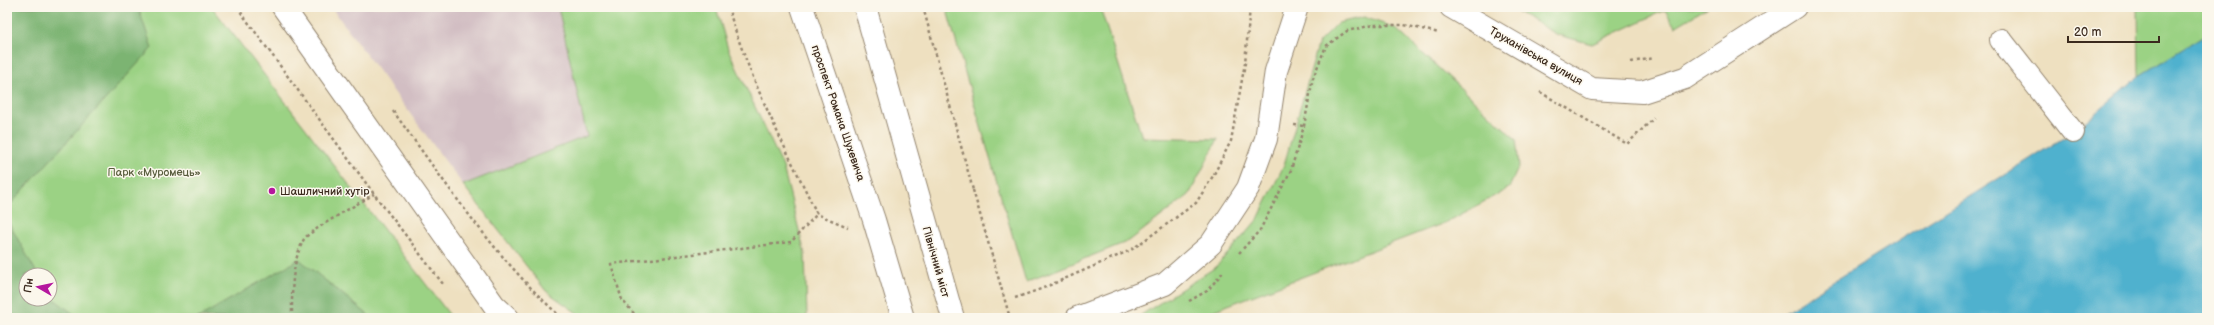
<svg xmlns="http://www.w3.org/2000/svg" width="2214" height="325" viewBox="0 0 2214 325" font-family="'Balsamiq Sans',sans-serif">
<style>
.industrial{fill:#d2bec3}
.green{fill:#9bd284;stroke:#6b7e51;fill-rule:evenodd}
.forest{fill:#7cb472;stroke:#5c6f48}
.water{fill:#4fb1ce;stroke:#456e76}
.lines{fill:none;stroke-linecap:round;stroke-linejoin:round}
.minor-casing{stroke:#94856f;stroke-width:24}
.major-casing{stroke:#94856f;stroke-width:24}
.path{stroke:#94856f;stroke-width:2.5;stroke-dasharray:3 3;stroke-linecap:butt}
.minor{stroke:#fff;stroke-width:22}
.major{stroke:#fff;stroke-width:22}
.path-bridge{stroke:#94856f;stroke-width:2.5;stroke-dasharray:3 3;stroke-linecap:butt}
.poi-dot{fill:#b5179e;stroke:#fbf7ec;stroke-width:1.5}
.labels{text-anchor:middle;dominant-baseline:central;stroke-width:3;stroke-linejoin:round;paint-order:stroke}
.street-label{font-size:11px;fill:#3b2a1e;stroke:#fbf7ec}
.park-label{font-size:11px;fill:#585c3d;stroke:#fbf7ec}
.poi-label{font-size:11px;fill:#3b2a1e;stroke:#fbf7ec;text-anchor:start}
</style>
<rect width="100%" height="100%" fill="#fbf7ec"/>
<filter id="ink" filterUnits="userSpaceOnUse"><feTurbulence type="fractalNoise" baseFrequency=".025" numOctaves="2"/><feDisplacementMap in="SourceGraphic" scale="8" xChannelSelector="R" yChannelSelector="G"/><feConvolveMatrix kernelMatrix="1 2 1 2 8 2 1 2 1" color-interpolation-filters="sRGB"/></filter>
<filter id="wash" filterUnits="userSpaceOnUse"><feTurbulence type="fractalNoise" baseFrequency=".012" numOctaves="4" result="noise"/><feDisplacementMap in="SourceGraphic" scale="16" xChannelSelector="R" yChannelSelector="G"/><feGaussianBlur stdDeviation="0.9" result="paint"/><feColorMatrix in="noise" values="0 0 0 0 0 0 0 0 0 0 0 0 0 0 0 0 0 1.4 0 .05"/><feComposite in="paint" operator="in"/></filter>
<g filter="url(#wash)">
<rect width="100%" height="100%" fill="#eee0c0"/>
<polygon class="industrial" points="331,7 558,7 587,136 463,185"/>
<g class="green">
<path d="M7,7H212L452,318H7ZM26,275H50V299H26Z"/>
<polygon points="558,7 716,7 728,49 783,167 805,254 807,318 584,318 546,291 463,185 587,136"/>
<polygon points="946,7 1100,7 1142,137 1218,139 1189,195 1129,241 1026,282"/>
<polygon points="1509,7 1708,7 1675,27 1665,10 1592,44 1558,35"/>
<polygon points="2138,7 2207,7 2207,34 2139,76"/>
<polygon points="1364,17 1395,28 1516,139 1519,166 1509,188 1447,222 1194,318 1142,318 1141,315 1216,267 1258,219 1284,165 1319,42 1338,23"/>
</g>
<g class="forest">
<polygon points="7,7 138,7 152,48 7,208"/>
<polygon points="7,220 38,275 26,275 26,299 50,299 50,296 79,318 7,318"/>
<polygon points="299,259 372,318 198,318"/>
</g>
<polygon class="water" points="2207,34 2207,318 1775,318 2073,132 2139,76"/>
</g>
<g filter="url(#ink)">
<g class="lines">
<defs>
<g id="minor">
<polyline points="283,7 494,305 508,318"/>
<polyline points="1451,7 1592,89 1642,92 1685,78 1795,7"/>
<polyline points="2001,40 2073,132"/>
<polyline points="1077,318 1165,284 1211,244 1248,188 1266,139 1276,71 1297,7"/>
</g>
<g id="major">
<polyline points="802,7 874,220 903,318"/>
<polyline points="865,7 953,318"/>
</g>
</defs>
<use href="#minor" class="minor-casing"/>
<use href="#major" class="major-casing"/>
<g class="path">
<polyline points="237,7 374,194 443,284"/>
<path d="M728,7C749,79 785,147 817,214L848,227"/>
<polyline points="923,7 973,190"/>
<polyline points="1822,11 1828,7"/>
<polyline points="1631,62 1654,58"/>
<polyline points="1540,92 1627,144 1654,118"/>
<path d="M393,111C445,182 496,259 562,318"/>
<polyline points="1294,125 1304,126"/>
<polyline points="1239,253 1260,230 1291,170 1304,126 1313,78 1326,46 1347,31 1373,25 1404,25 1439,33"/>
<polyline points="1015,298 1041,289 1131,250 1196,203 1213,176 1231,141 1245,63 1250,7"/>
<polyline points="1189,301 1207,291 1224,271"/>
<path d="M292,318C292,291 291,264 304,239C309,231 363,201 374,194"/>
<polyline points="638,318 622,300 611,264 791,242 817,214"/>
</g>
<use href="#minor" class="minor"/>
<use href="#major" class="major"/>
<polyline class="path-bridge" points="973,190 1010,318"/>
</g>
</g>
<circle class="poi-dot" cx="272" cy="191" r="4"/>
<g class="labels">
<g class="street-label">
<text transform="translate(1536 56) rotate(30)">Труханівська вулиця</text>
<text transform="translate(838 113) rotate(71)">проспект Романа Шухевича</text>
<text transform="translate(936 262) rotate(74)">Північний міст</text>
</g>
<g class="park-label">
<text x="154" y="172">Парк «Муромець»</text>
</g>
<g class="poi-label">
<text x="280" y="191">Шашличний хутір</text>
</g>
</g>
<rect width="2214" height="325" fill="none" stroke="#fbf7ec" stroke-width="24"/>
<g transform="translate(38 287) rotate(279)"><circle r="19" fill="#fbf7ec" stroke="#aea59a"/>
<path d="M0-3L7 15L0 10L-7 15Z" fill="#b5179e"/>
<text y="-6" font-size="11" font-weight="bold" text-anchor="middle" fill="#3b2a1e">Пн</text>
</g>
<path d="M2068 36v6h91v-6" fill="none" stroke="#3b2a1e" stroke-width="2"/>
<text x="2074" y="36" font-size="12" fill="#3b2a1e" stroke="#fbf7ec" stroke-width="3" paint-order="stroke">20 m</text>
</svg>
